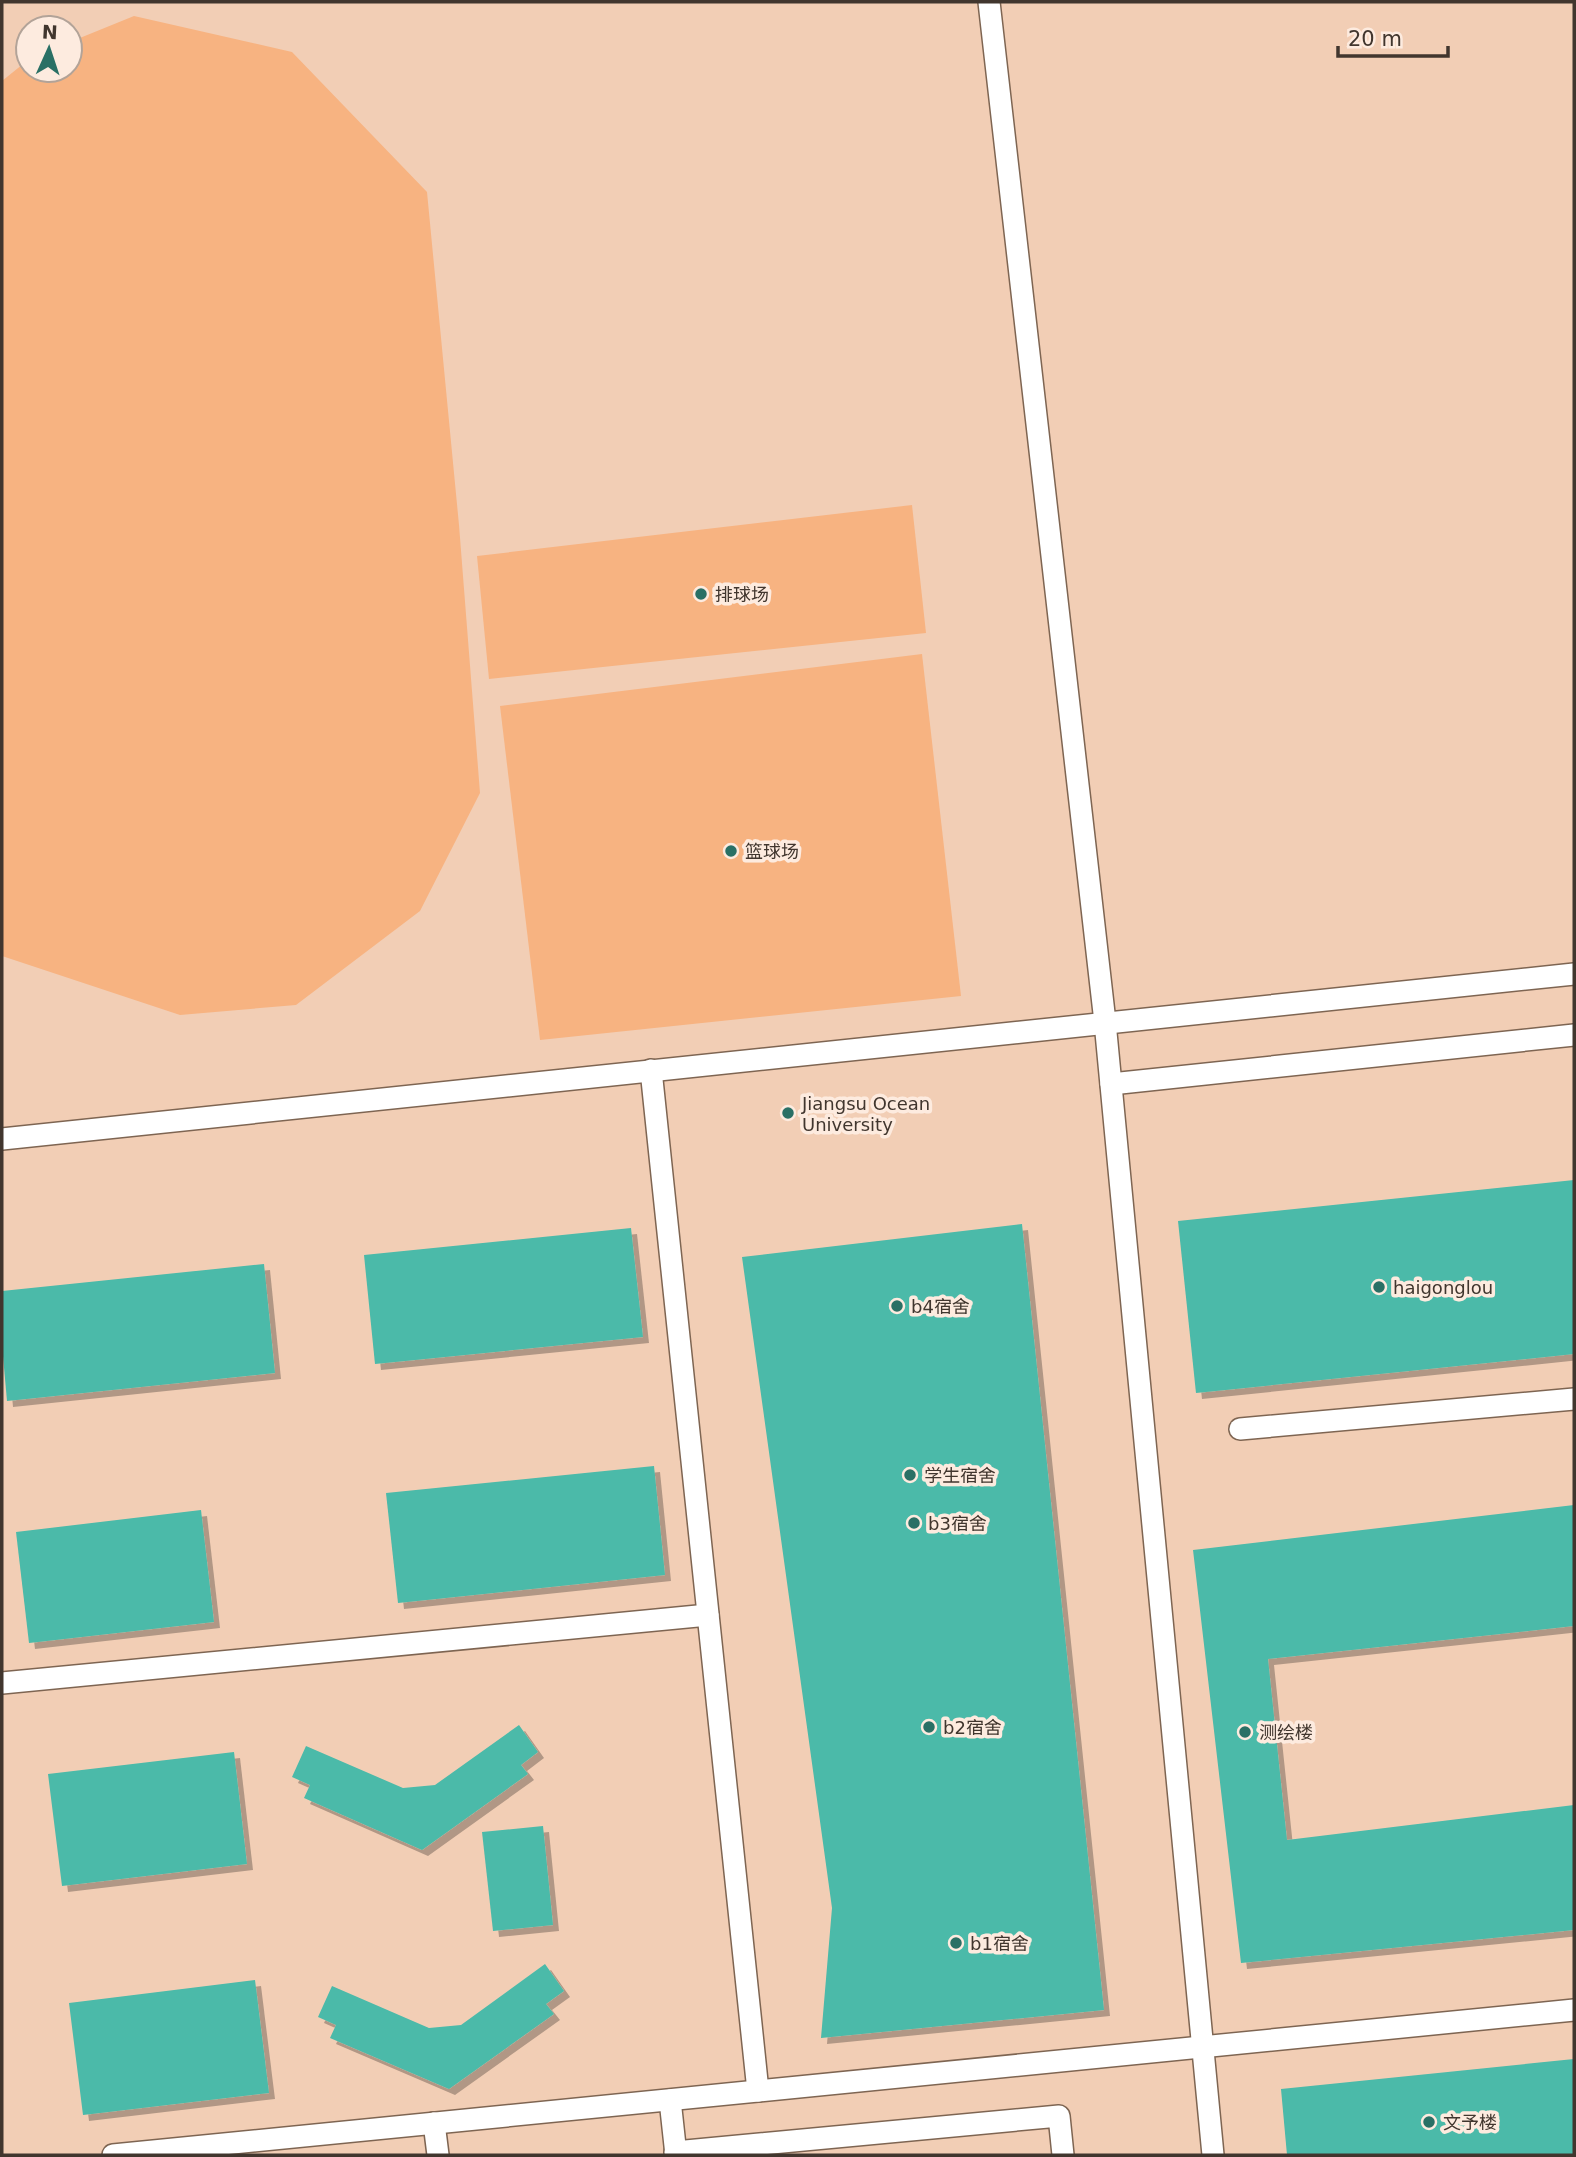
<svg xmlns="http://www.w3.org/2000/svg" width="1576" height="2157" viewBox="0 0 1576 2157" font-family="'DejaVu Sans','Noto Sans SC',sans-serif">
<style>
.built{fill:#f2ceb5;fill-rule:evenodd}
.green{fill:#f7b381}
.building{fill:#4bbaa9;filter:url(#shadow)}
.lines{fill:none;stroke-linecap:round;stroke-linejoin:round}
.lane-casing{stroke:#7e6552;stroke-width:24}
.lane{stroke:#fff;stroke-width:21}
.poi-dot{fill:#2a7065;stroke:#fdebdf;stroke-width:2.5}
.labels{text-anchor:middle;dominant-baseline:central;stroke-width:7;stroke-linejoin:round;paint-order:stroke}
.poi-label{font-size:18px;fill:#41362e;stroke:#fdebdf;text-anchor:start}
</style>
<defs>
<filter id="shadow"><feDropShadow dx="6" dy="6" stdDeviation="0" flood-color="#0004"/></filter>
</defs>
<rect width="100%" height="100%" fill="#f9dcc7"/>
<path class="built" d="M2,2H1574V2155H2ZM28,28H70V70H28Z"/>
<g class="green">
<polygon points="134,16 292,52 427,192 459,525 480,793 420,911 296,1005 180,1015 2,956 2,81 28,60 28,70 70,70 70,42"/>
<polygon points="912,505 926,633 489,679 477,556"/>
<polygon points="922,654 961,996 540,1040 500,706"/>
</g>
<g class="building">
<polygon points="1574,1180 1574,1354 1196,1393 1178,1221"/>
<polygon points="1022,1224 1104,2010 821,2038 832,1908 742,1257"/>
<polygon points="631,1228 643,1337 375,1364 364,1255"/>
<polygon points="264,1264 275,1373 7,1401 2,1345 2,1291"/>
<polygon points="654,1466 665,1575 398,1603 386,1493"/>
<polygon points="1574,1505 1574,1626 1268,1659 1287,1840 1574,1805 1574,1930 1241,1963 1193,1550"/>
<polygon points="201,1510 214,1622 29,1643 16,1532"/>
<polygon points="519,1725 538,1752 521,1765 528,1774 422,1850 304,1798 310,1785 292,1777 306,1746 403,1788 435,1785"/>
<polygon points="234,1752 247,1864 62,1886 48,1774"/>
<polygon points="543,1826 553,1925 493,1931 482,1832"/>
<polygon points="545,1964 564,1991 546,2004 554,2014 449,2089 330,2038 336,2025 318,2017 332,1986 429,2028 461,2025"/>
<polygon points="255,1980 269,2093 83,2115 69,2003"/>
<polygon points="1574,2059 1574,2155 1287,2155 1281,2089"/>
</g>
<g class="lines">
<defs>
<g id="lane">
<polyline points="989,2 1105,1022 1213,2155"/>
<polyline points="651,1070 758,2091"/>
<polyline points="1111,1084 1574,1035"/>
<polyline points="2,1139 1574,974"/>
<polyline points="1240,1429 1574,1399"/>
<polyline points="2,1683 708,1615"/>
<polyline points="670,2100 676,2155"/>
<polyline points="434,2123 438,2155"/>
<polyline points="675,2152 1059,2116 1063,2155"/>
<polyline points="113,2155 1574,2010"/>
</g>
</defs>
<use href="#lane" class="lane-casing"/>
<use href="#lane" class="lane"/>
</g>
<g class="poi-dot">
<circle cx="701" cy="594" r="7"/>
<circle cx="731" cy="851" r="7"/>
<circle cx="788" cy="1113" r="7"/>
<circle cx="1379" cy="1287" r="7"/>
<circle cx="897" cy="1306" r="7"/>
<circle cx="910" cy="1475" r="7"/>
<circle cx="914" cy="1523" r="7"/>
<circle cx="929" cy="1727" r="7"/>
<circle cx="1245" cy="1732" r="7"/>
<circle cx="956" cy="1943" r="7"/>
<circle cx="1429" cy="2122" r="7"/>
</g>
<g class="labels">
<g class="poi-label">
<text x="715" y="594">排球场</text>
<text x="745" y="851">篮球场</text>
<text x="802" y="1103">Jiangsu Ocean<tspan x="802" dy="21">University</tspan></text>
<text x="1393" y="1287">haigonglou</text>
<text x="911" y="1306">b4宿舍</text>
<text x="924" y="1475">学生宿舍</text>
<text x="928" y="1523">b3宿舍</text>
<text x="943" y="1727">b2宿舍</text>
<text x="1259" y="1732">测绘楼</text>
<text x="970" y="1943">b1宿舍</text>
<text x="1443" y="2122">文予楼</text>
</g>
</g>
<rect width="1576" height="2157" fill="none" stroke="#41362e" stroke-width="7"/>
<g transform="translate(49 49) rotate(3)"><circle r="33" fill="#fdebdf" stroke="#b2a398" stroke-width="2"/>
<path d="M0-5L12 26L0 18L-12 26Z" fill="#2a7065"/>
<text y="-10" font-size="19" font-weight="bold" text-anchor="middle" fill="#41362e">N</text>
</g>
<path d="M1338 46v10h110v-10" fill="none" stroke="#41362e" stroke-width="3.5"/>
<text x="1348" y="46" font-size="21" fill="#41362e" stroke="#fdebdf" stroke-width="5" paint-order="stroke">20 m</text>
</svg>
